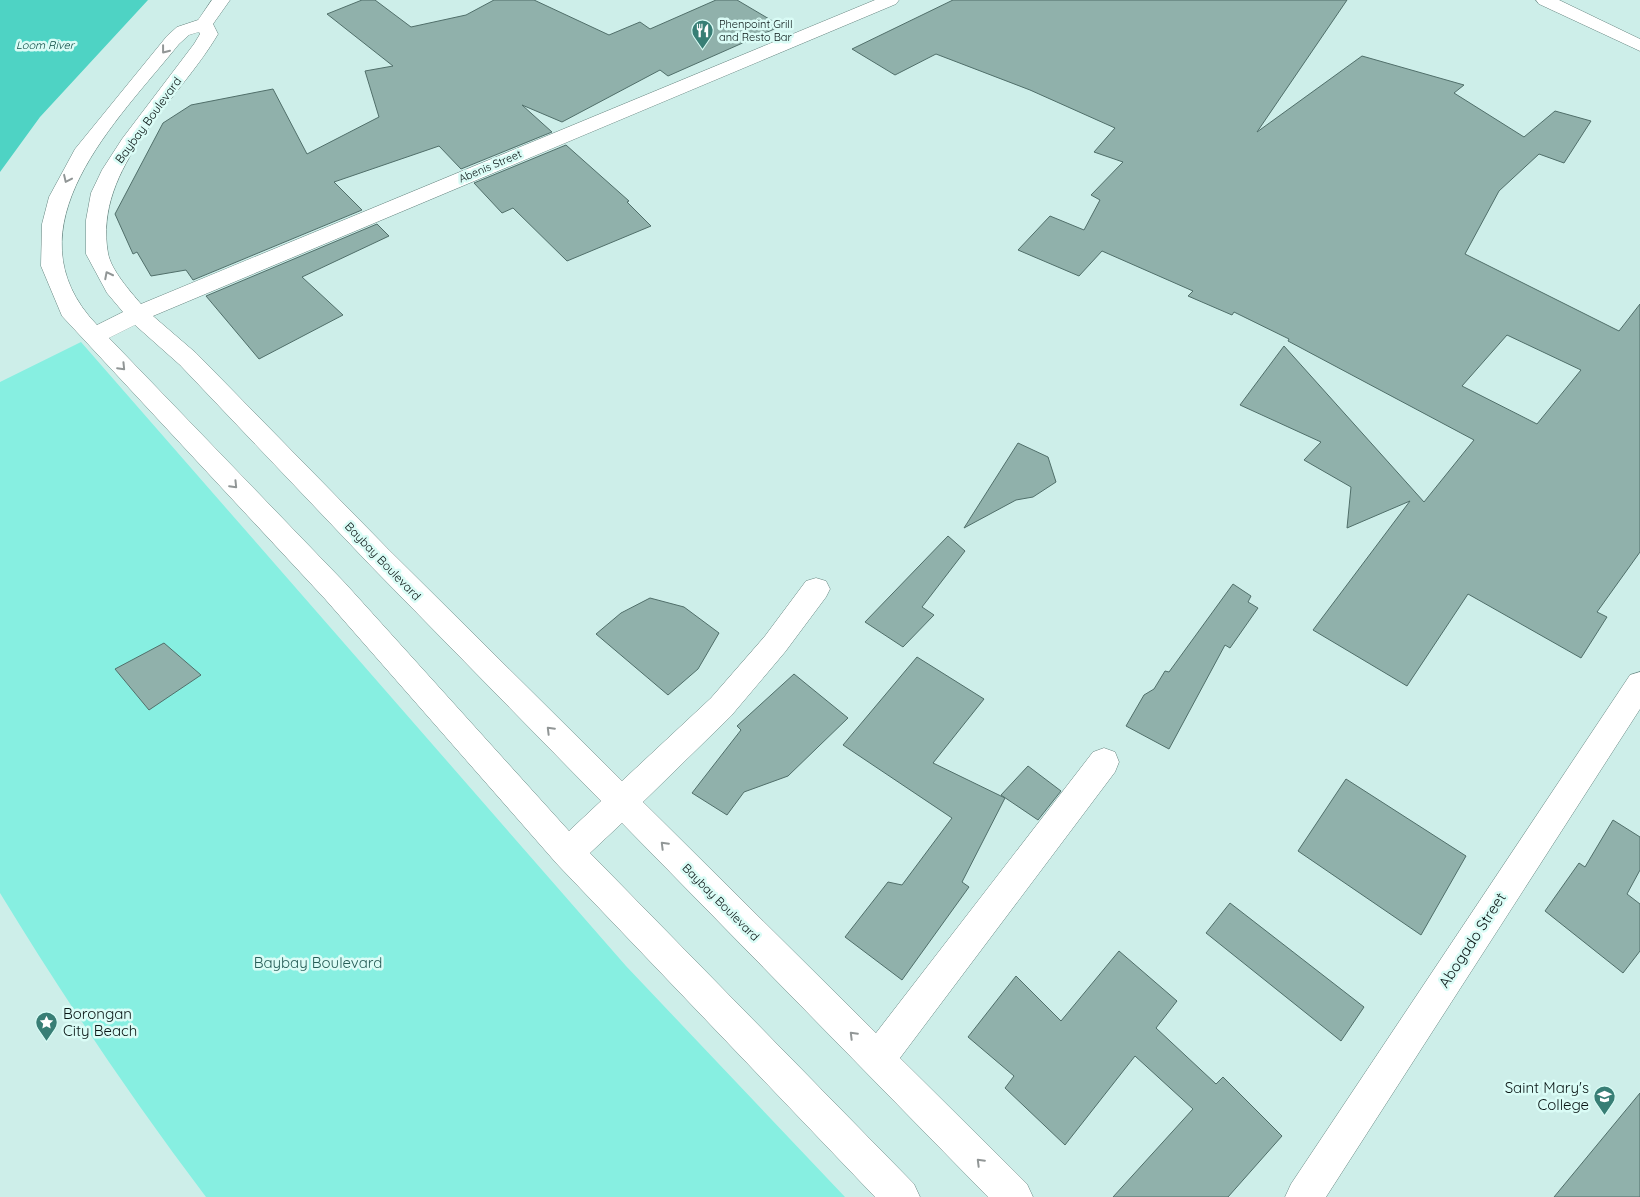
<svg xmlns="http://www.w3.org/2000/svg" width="1640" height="1197" viewBox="0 0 1640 1197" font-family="Quicksand,sans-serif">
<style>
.green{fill:#87efe1}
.water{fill:#4ed3c4}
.building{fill:#90b1ab;stroke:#506f6a;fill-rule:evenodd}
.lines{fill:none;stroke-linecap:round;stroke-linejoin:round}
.minor-casing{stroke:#668580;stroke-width:1}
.minor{fill:#fff;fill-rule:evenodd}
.oneway{stroke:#919696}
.labels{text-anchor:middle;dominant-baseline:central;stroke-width:5;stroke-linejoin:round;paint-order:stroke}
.far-poi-label{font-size:11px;fill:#0a1615;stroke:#dafcf6;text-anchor:start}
.far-water-label{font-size:11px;font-style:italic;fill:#0d4942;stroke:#dafcf6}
.far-street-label{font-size:11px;fill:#0a1615;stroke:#dafcf6}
.street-label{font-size:12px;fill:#0a1615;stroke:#dafcf6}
.near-street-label{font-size:15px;fill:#0a1615;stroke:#dafcf6}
.near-park-label{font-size:15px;fill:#265d57;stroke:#dafcf6}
.near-poi-label{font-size:15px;fill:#0a1615;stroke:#dafcf6;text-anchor:start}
</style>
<rect width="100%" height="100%" fill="#cdeee9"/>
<path class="green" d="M81,342L626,966L845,1197H206C132,1099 64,998 0,893V382Z"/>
<polygon class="water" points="0,0 148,0 40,117 0,172"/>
<g class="building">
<polygon points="362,0 375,0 411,27 466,15 494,0 534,0 609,35 640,22 650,29 716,0 737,0 781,26 668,76 660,70 562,122 522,105 552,132 461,169 439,146 334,182 362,210 193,280 186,270 151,276 137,252 133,254 115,214 163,123 191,105 273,89 307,154 379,117 365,71 393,66 327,14"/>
<path d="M953,0H1347L1257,132L1362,56L1464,85L1454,93L1524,137L1555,111L1591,121L1564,163L1539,154L1499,191L1465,254L1619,331L1640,304V552L1597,612L1607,617L1581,658L1468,594L1407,686L1313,630L1410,501L1347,528L1351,487L1304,460L1321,442L1240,405L1284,346L1424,502L1474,440L1288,341L1289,339L1234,312L1232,315L1188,296L1193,291L1102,251L1079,276L1018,250L1050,216L1084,230L1100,200L1091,195L1123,162L1094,152L1115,128L1030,90L936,54L895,75L852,49ZM1507,335L1581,370L1537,424L1462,386Z"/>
<polygon points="566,145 629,201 627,202 651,226 567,261 513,208 502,213 474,183"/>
<polygon points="377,224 389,236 302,277 343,315 259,359 206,296"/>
<polygon points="1018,443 1048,457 1056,482 1033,497 1016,500 964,528"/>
<polygon points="948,536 965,551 922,607 934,615 903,647 865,622"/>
<polygon points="1233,584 1251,596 1248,602 1258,608 1230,648 1225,645 1169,749 1126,726 1144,695 1154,689 1165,671 1169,672"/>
<polygon points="650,598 684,607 719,633 698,669 668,695 596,634 621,613"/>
<polygon points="164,643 201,675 149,710 115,669"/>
<polygon points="917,657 984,699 933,763 1005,798 962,882 969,887 902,980 845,937 888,882 902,885 952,818 843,745"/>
<polygon points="794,674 848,718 788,776 744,792 727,815 692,793 741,730 737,726"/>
<polygon points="1028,766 1061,791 1038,820 1001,795"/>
<polygon points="1346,779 1466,856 1421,935 1298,851"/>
<polygon points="1613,820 1640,837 1640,870 1627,894 1640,904 1640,951 1623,973 1545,911 1579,863 1585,867"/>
<polygon points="1230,903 1364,1007 1341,1041 1206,933"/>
<polygon points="1119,951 1177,1001 1156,1028 1216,1084 1223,1077 1282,1136 1228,1197 1113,1197 1193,1109 1135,1056 1065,1145 1005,1088 1014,1076 968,1037 1016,976 1061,1021"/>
<polygon points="1640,1093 1640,1197 1554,1197"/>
</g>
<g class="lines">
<defs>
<g id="minor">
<path d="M212,0H230L213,24L218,34C179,101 93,167 108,253C111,270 130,291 141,304L875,0H899L896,4L153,316L196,353L388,549L622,781L711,698L765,636L806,581L816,578L826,581L830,589L826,597L785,652L731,716L643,802L876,1033L1093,752L1104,748L1115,752L1119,762L1115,772L900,1058L1027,1184L1033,1197H988L622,823L590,853L914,1184L920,1197H875L557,864L325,599L62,316L41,266L42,224L49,197L75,149L167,36L177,27L198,20ZM199,32L200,34L194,44L122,139L102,170L91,193L86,220V254L107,293L123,312L97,325C4,228 118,120 179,44L189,35ZM135,325L180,365L370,565L601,801L569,831L345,583L109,338Z"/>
<polygon points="1536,0 1559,0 1640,39 1640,51 1539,4"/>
<polygon points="1640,672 1640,709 1326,1197 1285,1197 1291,1184 1630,675"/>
</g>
</defs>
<use href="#minor" class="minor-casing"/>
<use href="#minor" class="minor"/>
</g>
<defs><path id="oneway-chevron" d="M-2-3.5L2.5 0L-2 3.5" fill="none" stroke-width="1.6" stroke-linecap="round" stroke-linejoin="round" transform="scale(1.25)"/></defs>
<g class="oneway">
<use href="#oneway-chevron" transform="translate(165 50) rotate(128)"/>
<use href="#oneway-chevron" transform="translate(67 179) rotate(115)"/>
<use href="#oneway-chevron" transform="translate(108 275) rotate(-117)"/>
<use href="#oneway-chevron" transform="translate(122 367) rotate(46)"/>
<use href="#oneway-chevron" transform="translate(234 485) rotate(46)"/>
<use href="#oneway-chevron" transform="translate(550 730) rotate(-135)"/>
<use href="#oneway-chevron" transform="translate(664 845) rotate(-135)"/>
<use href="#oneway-chevron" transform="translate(853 1035) rotate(-135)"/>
<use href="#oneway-chevron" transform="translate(980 1162) rotate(-135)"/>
</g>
<defs>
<symbol id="restaurant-pin" viewBox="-11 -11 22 30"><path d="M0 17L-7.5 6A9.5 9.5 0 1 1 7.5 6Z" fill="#387e75" stroke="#dafcf6"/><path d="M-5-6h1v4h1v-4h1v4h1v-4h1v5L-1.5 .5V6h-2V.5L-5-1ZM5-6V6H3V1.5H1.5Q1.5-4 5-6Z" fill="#fff"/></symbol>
<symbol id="sight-pin" viewBox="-11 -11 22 30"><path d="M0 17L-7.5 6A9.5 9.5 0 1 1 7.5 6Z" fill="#387e75" stroke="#dafcf6"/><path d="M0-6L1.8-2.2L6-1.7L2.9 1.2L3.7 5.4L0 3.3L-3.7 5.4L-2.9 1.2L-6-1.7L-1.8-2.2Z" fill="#fff"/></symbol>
<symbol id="university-pin" viewBox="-11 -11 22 30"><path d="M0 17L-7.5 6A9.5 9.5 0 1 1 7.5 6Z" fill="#387e75" stroke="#dafcf6"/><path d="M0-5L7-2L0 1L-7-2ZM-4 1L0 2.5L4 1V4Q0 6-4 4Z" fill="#fff"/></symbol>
</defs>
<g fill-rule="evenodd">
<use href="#restaurant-pin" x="690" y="18" width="25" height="34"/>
<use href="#sight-pin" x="34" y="1010" width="25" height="34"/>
<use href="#university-pin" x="1592" y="1084" width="25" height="34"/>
</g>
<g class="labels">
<g class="far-poi-label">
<text x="719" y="24">Phenpoint Grill<tspan x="719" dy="13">and Resto Bar</tspan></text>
</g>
<g class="far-water-label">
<text x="45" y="45">Loom River</text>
</g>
<g class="far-street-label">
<text transform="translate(490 166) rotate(-23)">Abenis Street</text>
</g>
<g class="street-label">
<text transform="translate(148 120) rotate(-54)">Baybay Boulevard</text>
<text transform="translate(383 561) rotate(46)">Baybay Boulevard</text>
<text transform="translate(721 902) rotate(45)">Baybay Boulevard</text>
</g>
<g class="near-street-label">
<text transform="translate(1472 940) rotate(-57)">Abogado Street</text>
</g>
<g class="near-park-label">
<text x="318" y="962">Baybay Boulevard</text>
</g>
<g class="near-poi-label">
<text x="63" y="1013">Borongan<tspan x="63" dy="17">City Beach</tspan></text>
<text x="1589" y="1087" text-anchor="end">Saint Mary's<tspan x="1589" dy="17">College</tspan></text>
</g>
</g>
</svg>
